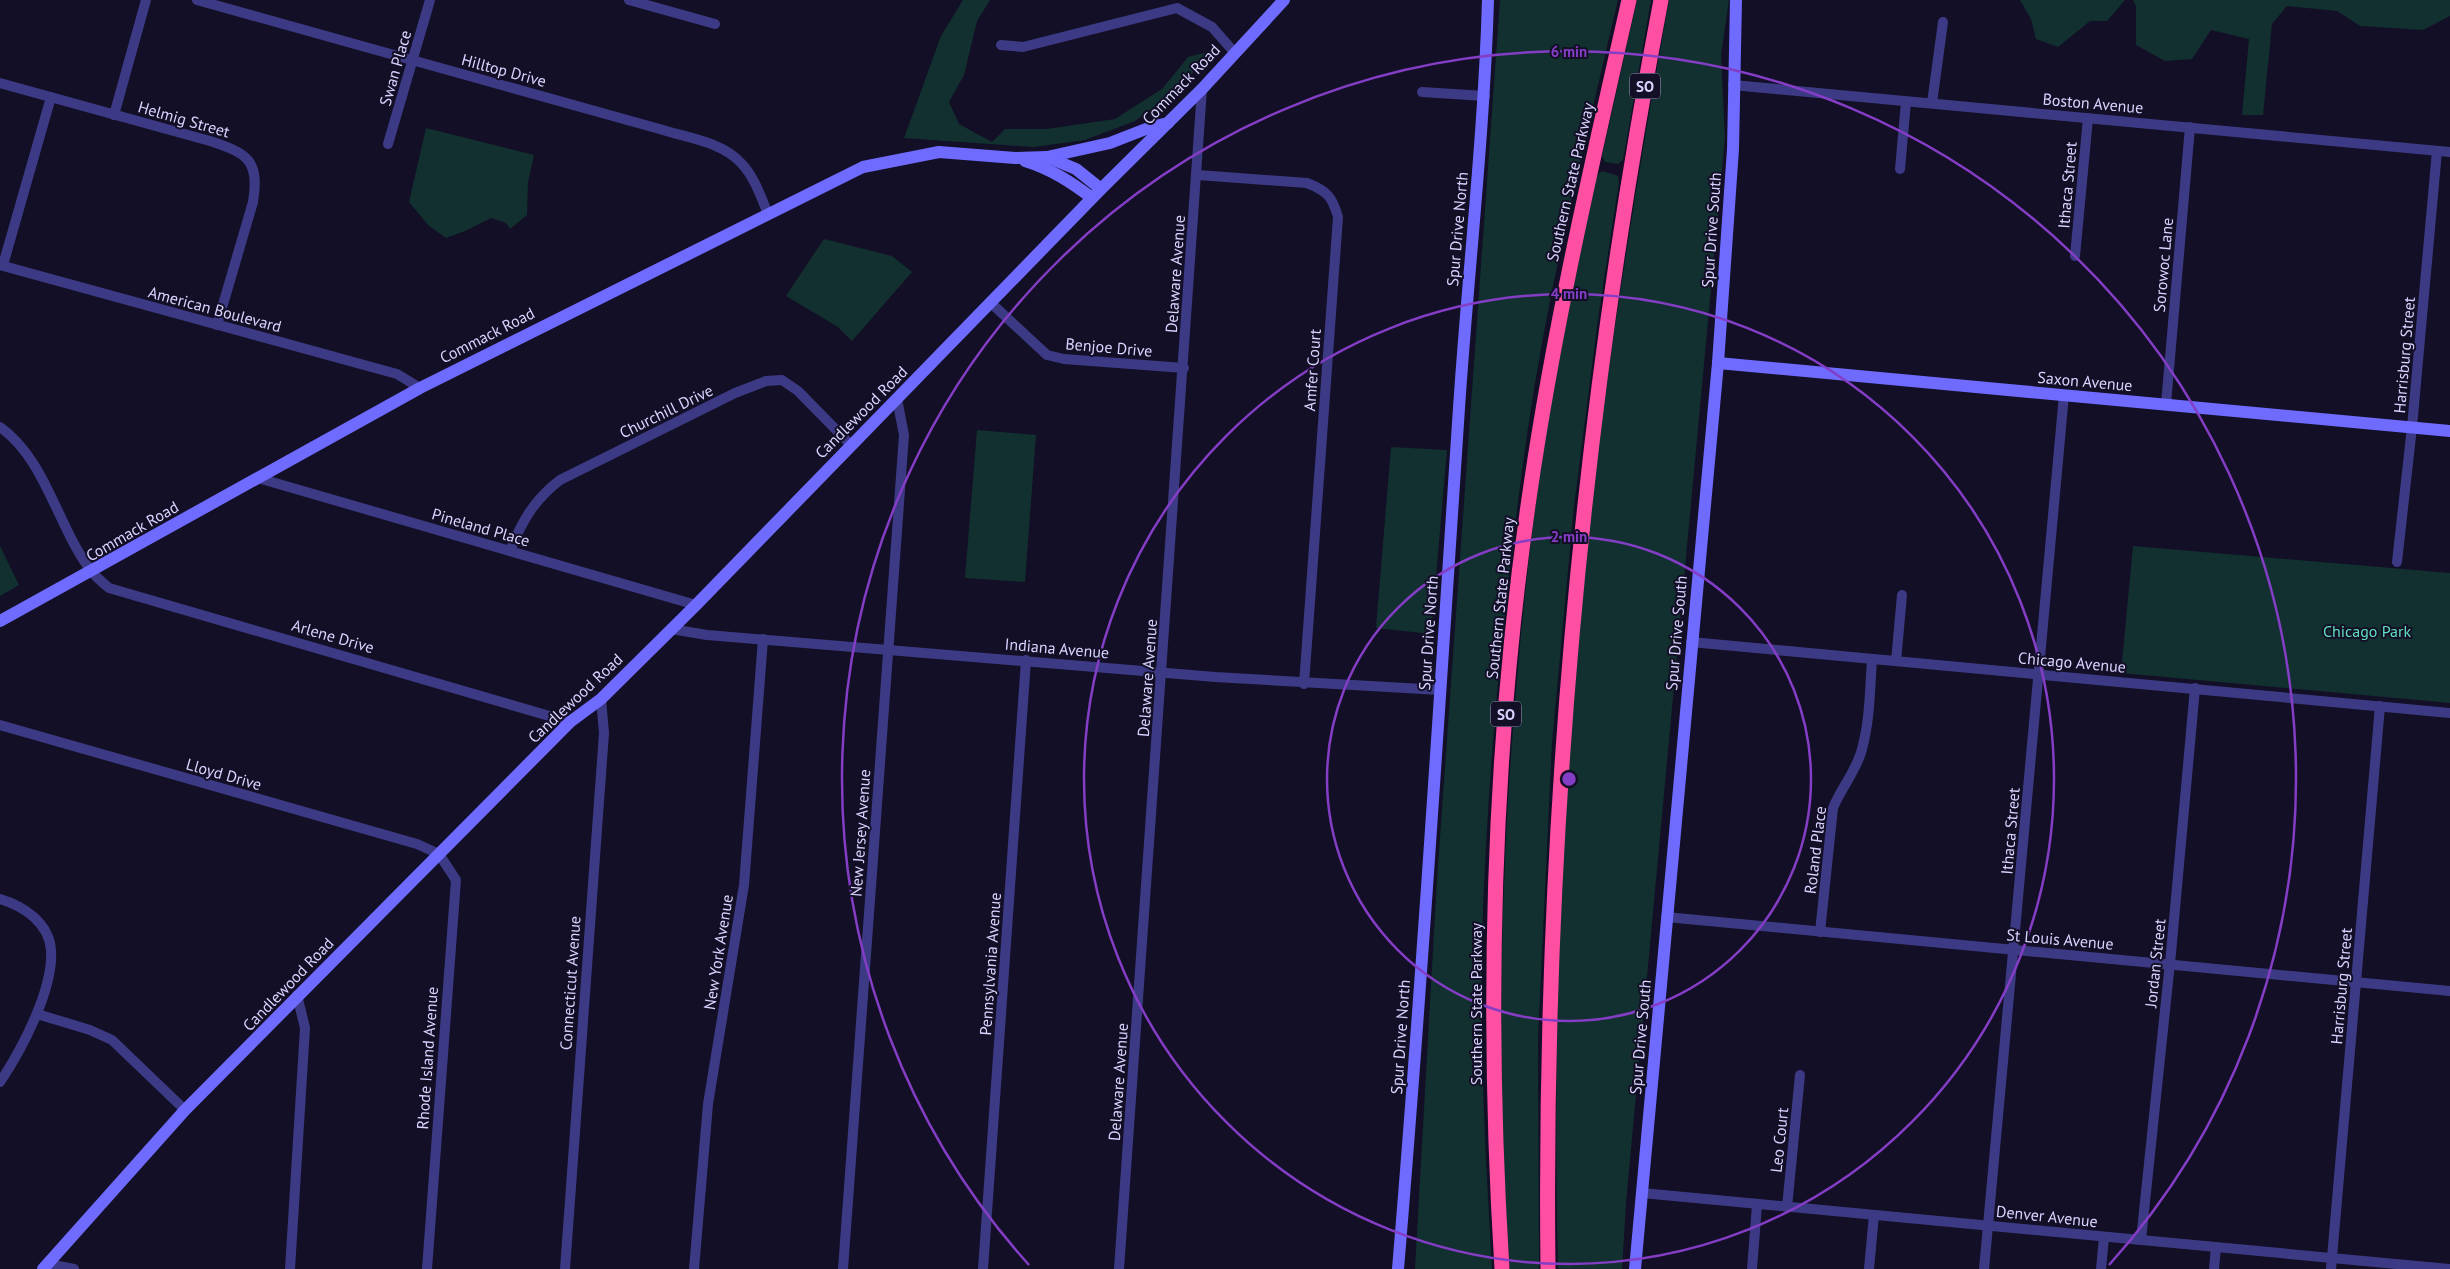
<svg xmlns="http://www.w3.org/2000/svg" width="2450" height="1269" viewBox="0 0 2450 1269" font-family="'PT Sans',sans-serif">
<style>
.green{fill:#12302f}
.lines{fill:none;stroke-linecap:round;stroke-linejoin:round}
.street{stroke:#3d3a85;stroke-width:10}
.secondary{stroke:#6f6bff;stroke-width:12}
.highway{stroke:#ff4fa3;stroke-width:15}
.ring{fill:none;stroke:#843dc5;stroke-width:2.5}
.labels{text-anchor:middle;dominant-baseline:central;stroke-width:4;stroke-linejoin:round;paint-order:stroke}
.shield{fill:#130f26;stroke:#9e99be;stroke-width:1}
.shield-label{font-size:15px;font-weight:bold;fill:#d9d4ff}
.street-label{font-size:16px;fill:#d9d4ff;stroke:#130f26}
.park-label{font-size:16px;fill:#5fe0c0;stroke:#130f26}
.centre{fill:#843dc5;stroke:#130f26;stroke-width:2.5}
.ring-label{font-size:15px;text-anchor:middle;font-weight:bold;fill:#843dc5;stroke:#130f26;stroke-width:4;stroke-linejoin:round;paint-order:stroke}
</style>
<rect width="100%" height="100%" fill="#130f26"/>
<g class="green">
<polygon points="963,0 990,0 977,21 964,75 949,102 959,124 992,142 1005,129 1047,129 1115,119 1162,89 1188,57 1215,50 1173,93 1135,121 1085,140 1034,147 904,138 941,36"/>
<path d="M1500,0H1618C1585,142 1549,284 1528,428C1504,598 1487,770 1482,941C1479,1050 1486,1160 1492,1269H1415L1437,879Z"/>
<polygon points="1637,0 1651,0 1623,160 1618,164 1605,162 1602,156"/>
<path d="M1669,0H1729L1721,55L1725,138L1626,1203L1622,1269H1558C1552,1016 1561,758 1591,507C1611,337 1639,168 1669,0Z"/>
<polygon points="2020,0 2125,0 2107,21 2090,21 2058,47 2036,39 2031,19"/>
<polygon points="2133,0 2450,0 2450,16 2423,30 2360,26 2337,11 2287,6 2272,24 2263,115 2242,115 2249,39 2211,30 2192,59 2165,61 2136,45 2136,6"/>
<polygon points="426,128 534,155 528,182 527,215 510,229 506,223 491,218 465,231 446,238 429,226 409,202"/>
<path d="M1603,171L1618,176L1619,182L1598,319L1574,506L1552,743L1538,1038L1539,1269H1510C1498,1113 1499,956 1508,800C1516,676 1527,551 1547,427C1561,344 1579,261 1596,179L1599,173Z"/>
<polygon points="824,239 892,256 912,272 852,341 838,327 786,296"/>
<polygon points="977,430 1036,435 1025,582 965,578"/>
<polygon points="1391,447 1447,450 1431,634 1376,628"/>
<polygon points="0,546 19,585 0,596"/>
<polygon points="2133,546 2450,573 2450,703 2121,673"/>
</g>
<g class="lines">
<g class="street">
<path d="M197,0L663,130C688,138 722,142 741,163C754,176 761,197 768,214"/>
<polyline points="629,0 715,24"/>
<polyline points="1001,45 1023,47 1177,8 1212,27 1234,52"/>
<path d="M0,83L210,141C247,153 260,160 253,202L217,325"/>
<polyline points="1733,85 2450,152"/>
<polyline points="1422,92 1485,96"/>
<polyline points="1932,103 1943,22"/>
<polyline points="114,115 146,0"/>
<polyline points="388,144 430,0"/>
<polyline points="1900,169 1906,102"/>
<path d="M1198,175L1307,183C1327,191 1332,196 1338,217L1304,684"/>
<polyline points="2075,256 2088,118"/>
<polyline points="0,265 397,374 420,388"/>
<polyline points="3,265 51,97"/>
<polyline points="991,303 1047,355 1064,359 1184,368"/>
<polyline points="2166,404 2190,127"/>
<path d="M0,427C46,459 58,529 92,572C97,578 103,583 109,588L570,722"/>
<polyline points="258,478 696,605"/>
<path d="M510,551C522,521 534,500 560,480L735,393L766,381L782,380L798,391L851,445"/>
<polyline points="2397,562 2412,427 2437,151"/>
<polyline points="671,629 707,635 1215,677 1440,690"/>
<polyline points="1691,642 2450,713"/>
<polyline points="1896,661 1902,595"/>
<polyline points="0,725 417,844 439,854 456,880 427,1269"/>
<path d="M0,899C24,906 49,923 51,950C54,989 21,1051 0,1082"/>
<polyline points="1666,917 2450,991"/>
<path d="M1820,932L1833,808C1841,788 1857,770 1862,749C1870,720 1870,688 1872,659"/>
<polyline points="37,1014 90,1030 112,1040 185,1110"/>
<polyline points="1642,1193 2449,1269"/>
<polyline points="1787,1207 1800,1075"/>
<polyline points="2141,1240 2171,953 2195,688"/>
<polyline points="48,1264 74,1269"/>
<polyline points="290,1269 305,1028 297,995"/>
<polyline points="565,1269 604,733 601,699"/>
<polyline points="694,1269 708,1104 744,885 763,639"/>
<polyline points="843,1269 904,435 897,399"/>
<polyline points="983,1269 1026,660"/>
<polyline points="1119,1269 1202,89"/>
<polyline points="1752,1269 1757,1205"/>
<polyline points="1869,1269 1874,1215"/>
<polyline points="1984,1269 2064,395"/>
<polyline points="2101,1269 2104,1237"/>
<polyline points="2214,1269 2216,1247"/>
<polyline points="2331,1269 2380,706"/>
</g>
<g class="secondary">
<polyline points="1047,157 1110,143 1151,127 1168,123"/>
<path d="M1025,161C1051,169 1071,182 1092,198"/>
<polyline points="1718,363 2450,431"/>
<polyline points="0,621 420,388 863,167 939,152 1015,158 1047,157 1076,169 1101,189"/>
<polyline points="43,1269 185,1110 570,722 601,699 696,605 1101,189 1202,89 1284,0"/>
<path d="M1398,1269C1422,982 1440,695 1459,408C1468,272 1484,137 1488,0"/>
<polyline points="1635,1269 1718,363 1733,149 1736,0"/>
</g>
<g class="highway">
<path d="M1502,1269C1486,1010 1492,749 1530,492C1554,326 1592,163 1629,0"/>
<path d="M1548,1269C1543,841 1580,421 1661,0"/>
</g>
</g>
<g class="ring">
<circle cx="1569" cy="779" r="242"/>
<circle cx="1569" cy="779" r="485"/>
<path d="M1029 1265A727 727 0 1 1 2109 1265"/>
</g>
<g class="labels">
<g class="shield">
<rect x="1630" y="73.5" width="30" height="25" rx="4"/>
<rect x="1491" y="701.5" width="30" height="25" rx="4"/>
</g>
<g class="shield-label">
<text x="1645" y="86">SO</text>
<text x="1506" y="714">SO</text>
</g>
<g class="street-label">
<text transform="translate(395 68) rotate(-74)">Swan Place</text>
<text transform="translate(504 70) rotate(15)">Hilltop Drive</text>
<text transform="translate(1181 84) rotate(-46)">Commack Road</text>
<text transform="translate(2093 103) rotate(5)">Boston Avenue</text>
<text transform="translate(184 119) rotate(16)">Helmig Street</text>
<text transform="translate(1570 182) rotate(-77)">Southern State Parkway</text>
<text transform="translate(2067 185) rotate(-85)">Ithaca Street</text>
<text transform="translate(1457 229) rotate(-85)">Spur Drive North</text>
<text transform="translate(1711 230) rotate(-86)">Spur Drive South</text>
<text transform="translate(2163 265) rotate(-85)">Sorowoc Lane</text>
<text transform="translate(1175 274) rotate(-86)">Delaware Avenue</text>
<text transform="translate(215 309) rotate(15)">American Boulevard</text>
<text transform="translate(487 335) rotate(-27)">Commack Road</text>
<text transform="translate(1109 347) rotate(5)">Benjoe Drive</text>
<text transform="translate(2404 355) rotate(-85)">Harrisburg Street</text>
<text transform="translate(1312 370) rotate(-86)">Amfer Court</text>
<text transform="translate(2085 381) rotate(5)">Saxon Avenue</text>
<text transform="translate(666 411) rotate(-26)">Churchill Drive</text>
<text transform="translate(861 412) rotate(-45)">Candlewood Road</text>
<text transform="translate(481 527) rotate(16)">Pineland Place</text>
<text transform="translate(132 531) rotate(-30)">Commack Road</text>
<text transform="translate(1500 598) rotate(-84)">Southern State Parkway</text>
<text transform="translate(1428 633) rotate(-86)">Spur Drive North</text>
<text transform="translate(1676 633) rotate(-85)">Spur Drive South</text>
<text transform="translate(333 636) rotate(16)">Arlene Drive</text>
<text transform="translate(1057 648) rotate(5)">Indiana Avenue</text>
<text transform="translate(2072 662) rotate(5)">Chicago Avenue</text>
<text transform="translate(1147 678) rotate(-86)">Delaware Avenue</text>
<text transform="translate(575 698) rotate(-43)">Candlewood Road</text>
<text transform="translate(224 774) rotate(16)">Lloyd Drive</text>
<text transform="translate(2010 831) rotate(-85)">Ithaca Street</text>
<text transform="translate(860 833) rotate(-86)">New Jersey Avenue</text>
<text transform="translate(1815 850) rotate(-83)">Roland Place</text>
<text transform="translate(2060 939) rotate(5)">St Louis Avenue</text>
<text transform="translate(718 952) rotate(-81)">New York Avenue</text>
<text transform="translate(2155 963) rotate(-84)">Jordan Street</text>
<text transform="translate(990 964) rotate(-86)">Pennsylvania Avenue</text>
<text transform="translate(570 983) rotate(-86)">Connecticut Avenue</text>
<text transform="translate(288 984) rotate(-46)">Candlewood Road</text>
<text transform="translate(2341 986) rotate(-85)">Harrisburg Street</text>
<text transform="translate(1476 1004) rotate(-90)">Southern State Parkway</text>
<text transform="translate(1400 1037) rotate(-86)">Spur Drive North</text>
<text transform="translate(1640 1037) rotate(-85)">Spur Drive South</text>
<text transform="translate(427 1058) rotate(-86)">Rhode Island Avenue</text>
<text transform="translate(1118 1082) rotate(-86)">Delaware Avenue</text>
<text transform="translate(1779 1140) rotate(-84)">Leo Court</text>
<text transform="translate(2047 1216) rotate(6)">Denver Avenue</text>
</g>
<g class="park-label">
<text x="2367" y="631">Chicago Park</text>
</g>
</g>
<circle cx="1569" cy="779" r="8" class="centre"/>
<g class="ring-label">
<text x="1569" y="57">6 min</text>
<text x="1569" y="299">4 min</text>
<text x="1569" y="542">2 min</text>
</g>
</svg>
